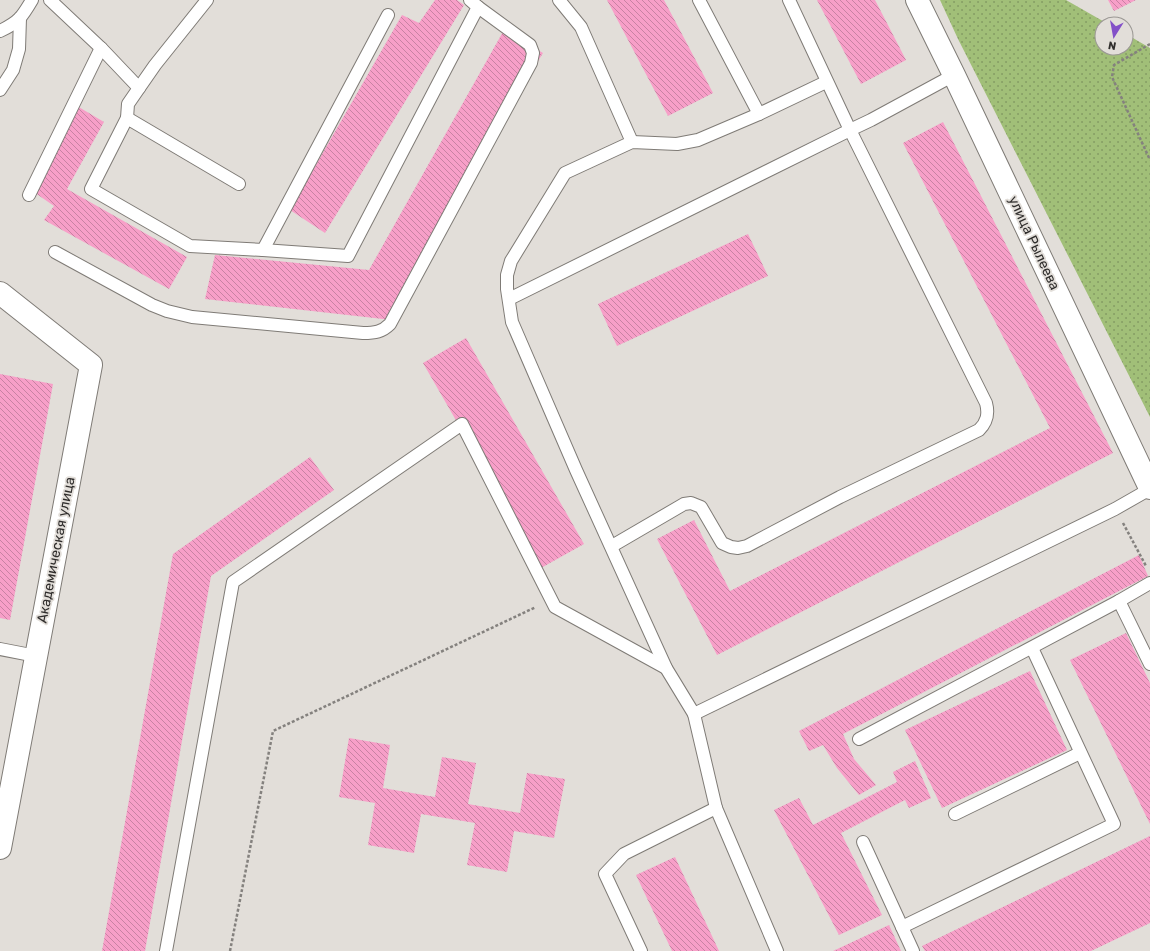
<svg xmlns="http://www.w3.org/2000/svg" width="1150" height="951" viewBox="0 0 1150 951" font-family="Rubik,sans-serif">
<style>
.grass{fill:url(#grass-dots)}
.building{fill:url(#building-back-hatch)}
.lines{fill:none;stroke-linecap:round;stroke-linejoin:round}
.lane-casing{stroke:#7f7b76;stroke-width:14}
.street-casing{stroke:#7f7b76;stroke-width:24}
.secondary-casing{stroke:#7f7b76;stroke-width:24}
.path{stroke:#84817e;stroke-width:2.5;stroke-dasharray:3 2;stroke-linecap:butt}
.lane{stroke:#fff;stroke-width:12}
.street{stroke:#fff;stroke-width:22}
.secondary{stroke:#fff;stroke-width:22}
.labels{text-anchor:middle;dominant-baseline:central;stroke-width:3.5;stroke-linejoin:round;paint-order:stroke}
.street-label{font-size:14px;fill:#302e2d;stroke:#e2ded9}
</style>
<defs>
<pattern id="grass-dots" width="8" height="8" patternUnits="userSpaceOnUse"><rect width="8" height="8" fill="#a1bf78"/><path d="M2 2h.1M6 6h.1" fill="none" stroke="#849c63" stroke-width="1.8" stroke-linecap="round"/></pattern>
<pattern id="building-back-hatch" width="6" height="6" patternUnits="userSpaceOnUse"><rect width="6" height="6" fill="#f79fc8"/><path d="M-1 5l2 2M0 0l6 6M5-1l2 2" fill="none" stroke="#c882a3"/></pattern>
</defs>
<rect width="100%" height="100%" fill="#e2ded9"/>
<polygon class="grass" points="940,0 1066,0 1108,24 1102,24 1102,48 1126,48 1126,34 1150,48 1150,417 958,39"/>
<g class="building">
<polygon points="435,0 457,0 464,5 325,233 290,210 402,15 419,23"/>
<polygon points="607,0 664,0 713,93 668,116"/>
<polygon points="817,0 875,0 906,60 861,84"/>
<polygon points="1108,0 1136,0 1114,11"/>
<polygon points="504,30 543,53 452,201 392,320 205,299 215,255 369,270"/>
<polygon points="77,106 104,122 67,189 187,257 169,289 44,220 54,206 31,190"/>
<polygon points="943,122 1113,453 717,655 657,539 694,520 730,591 1050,428 903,143"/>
<polygon points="748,234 768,276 617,346 598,304"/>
<polygon points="466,338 584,544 541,568 423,363"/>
<polygon points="0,374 53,384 10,620 0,618"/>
<polygon points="310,457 334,490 211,576 145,951 102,951 173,554"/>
<polygon points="1139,555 1148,576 843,734 854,759 876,785 859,795 837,768 823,745 809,751 799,731"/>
<polygon points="1126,633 1150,683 1150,824 1070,660"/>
<polygon points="1030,671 1067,750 942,808 905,730"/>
<polygon points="349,738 390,745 383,788 435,797 442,757 476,763 468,804 520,813 527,773 565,779 554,838 514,831 507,872 467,865 475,823 421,814 414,853 368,845 375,803 339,797"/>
<polygon points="915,761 931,798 909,808 905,800 841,833 882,915 839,935 774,810 799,798 813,825 897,782 893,772"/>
<polygon points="1150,836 1150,923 1091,951 925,951 922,946"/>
<polygon points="675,857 719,951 672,951 636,875"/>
<polygon points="889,925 901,951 833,951"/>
</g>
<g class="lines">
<defs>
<g id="lane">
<polyline points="50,0 101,48 139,88"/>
<polyline points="559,0 581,27 632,142"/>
<polyline points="699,0 759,114"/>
<path d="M0,31C19,22 22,17 32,0"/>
<polyline points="0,90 13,70 19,49 20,18"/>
<polyline points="127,118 128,104 139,88 155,65 207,0"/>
<polyline points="239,184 127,118 91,189 190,246 263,250 348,256 478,7 470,0"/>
<polyline points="29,195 101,48"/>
<polyline points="263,250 388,15"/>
<path d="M55,252L152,305L167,311L192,317L363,333C375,333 382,332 390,324L531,63L533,53L530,45L478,7"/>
<polyline points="509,299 850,130 789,0"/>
<path d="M612,546L684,504L691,503L701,507L722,543L731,547L738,548L747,546L840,497L979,430C987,422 989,414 986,403L850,130L871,120L954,75"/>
<polyline points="1150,583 1119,601 1150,664"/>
<polyline points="0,649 36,656"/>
<polyline points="694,714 666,668 576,470 512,322 507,289 507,275 511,261 565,173 632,142 677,144 698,140 759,114 826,82"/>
<polyline points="859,739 1119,601"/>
<polyline points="955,814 1080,753"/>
<polyline points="863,842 902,927"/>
<polyline points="166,951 233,582 462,424 555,607 666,668"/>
<polyline points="641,951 605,874 624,854 716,808"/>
<polyline points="777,951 716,808 694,714 1115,509 1150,489"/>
<polyline points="913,951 902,927 1114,824 1032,648"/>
</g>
<polyline id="street" points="0,293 91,365 0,848"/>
<polyline id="secondary" points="917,0 954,75 1150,488"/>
</defs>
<use href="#lane" class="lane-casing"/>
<use href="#street" class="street-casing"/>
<use href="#secondary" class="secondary-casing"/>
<g class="path">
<polyline points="1150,44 1114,65 1112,77 1150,160"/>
<polyline points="1123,523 1146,566"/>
<polyline points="230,951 273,731 536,607"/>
</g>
<use href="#lane" class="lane"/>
<use href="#street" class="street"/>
<use href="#secondary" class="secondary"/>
</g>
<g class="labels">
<g class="street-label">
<text transform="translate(1034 243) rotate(65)">улица Рылеева</text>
<text transform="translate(56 550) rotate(-79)">Академическая улица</text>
</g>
</g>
<g transform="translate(1114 36) rotate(191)"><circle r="19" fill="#e2ded9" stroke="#9b9894"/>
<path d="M0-3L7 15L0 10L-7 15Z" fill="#8350c8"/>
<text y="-6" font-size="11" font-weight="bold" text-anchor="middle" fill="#302e2d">N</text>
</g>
</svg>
